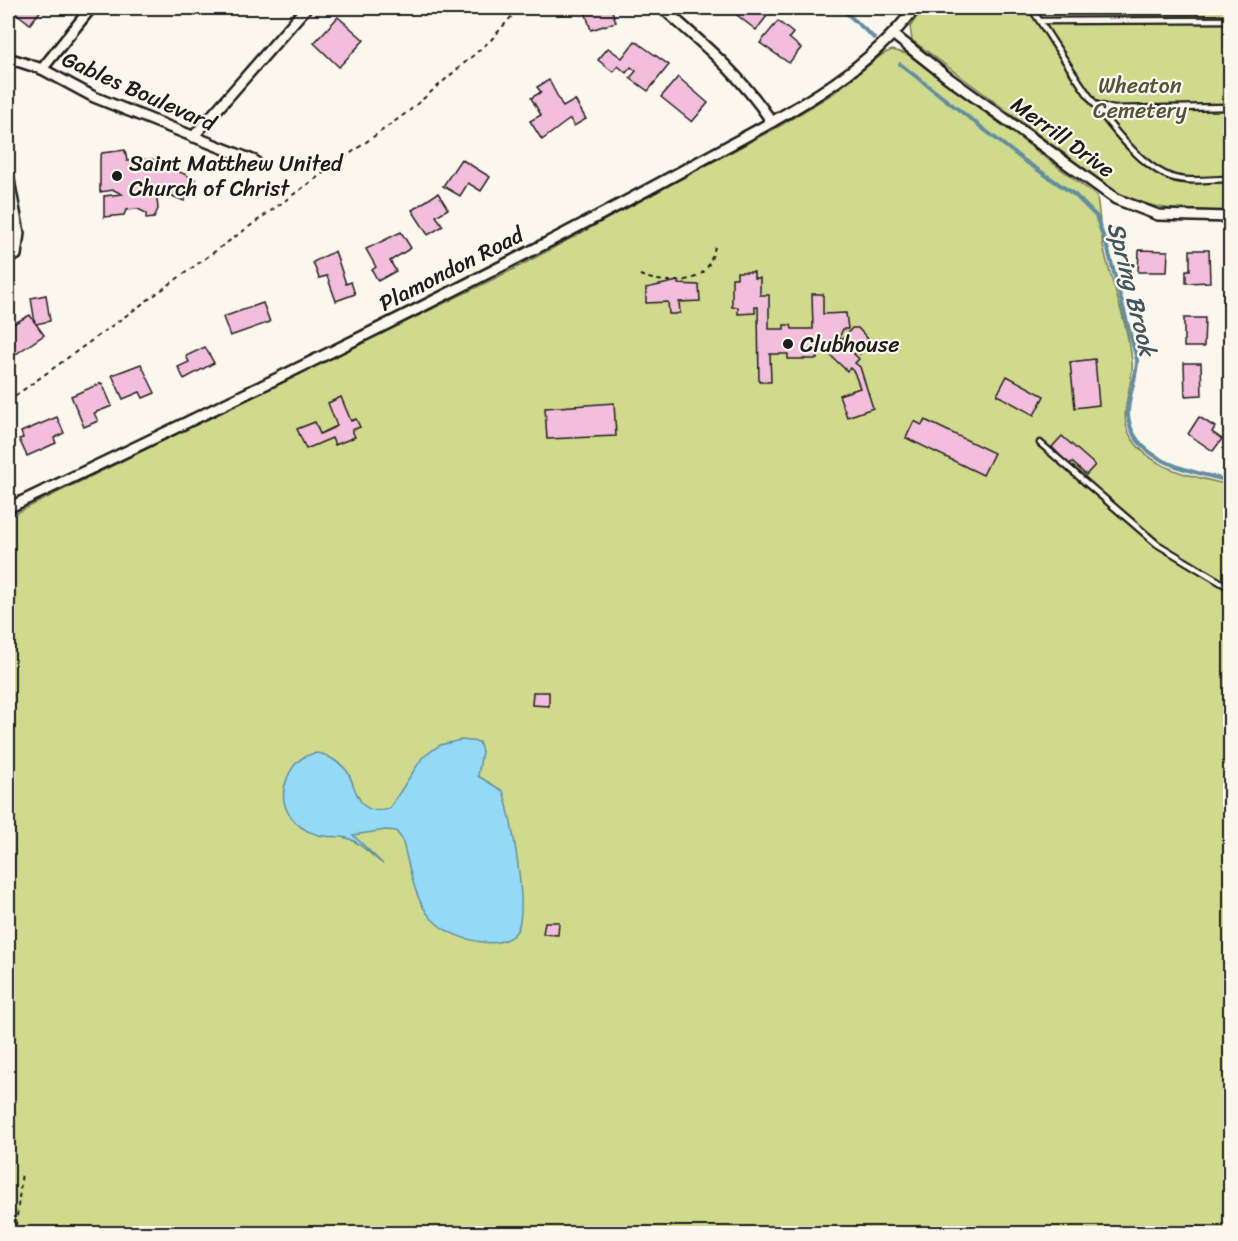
<svg xmlns="http://www.w3.org/2000/svg" width="1238" height="1241" viewBox="0 0 1238 1241" font-family="Sriracha,sans-serif">
<style>
.green{fill:#cfda8d;stroke:#767b54;stroke-width:1.5}
.water{fill:#94daf6;stroke:#648e9f;stroke-width:1.5}
.lines{fill:none;stroke-linecap:round;stroke-linejoin:round}
.stream{stroke:#648e9f;stroke-width:4}
.building{fill:#f2bedb;stroke:#1c1c1c;stroke-width:1.5}
.lane-casing{stroke:#1c1c1c;stroke-width:9}
.street-casing{stroke:#1c1c1c;stroke-width:14}
.path{stroke:#1c1c1c;stroke-width:2;stroke-dasharray:4.5 4.5;stroke-linecap:butt}
.lane{stroke:#fbf7ec;stroke-width:4.5}
.street{stroke:#fbf7ec;stroke-width:9}
.poi-dot{fill:#1c1c1c;stroke:#fbf7ec;stroke-width:2}
.labels{text-anchor:middle;dominant-baseline:central;stroke-width:4.5;stroke-linejoin:round;paint-order:stroke}
.park-label{font-size:22px;fill:#52553e;stroke:#fbf7ec}
.street-label{font-size:22px;fill:#1c1c1c;stroke:#fbf7ec}
.poi-label{font-size:22px;fill:#1c1c1c;stroke:#fbf7ec;text-anchor:start}
.water-label{font-size:24px;font-style:italic;fill:#40555d;stroke:#fbf7ec}
</style>
<rect width="100%" height="100%" fill="#fbf7ec"/>
<filter id="ink" filterUnits="userSpaceOnUse"><feTurbulence type="fractalNoise" baseFrequency=".0167" numOctaves="2"/><feDisplacementMap in="SourceGraphic" scale="12" xChannelSelector="R" yChannelSelector="G"/><feConvolveMatrix kernelMatrix="1 2 1 2 8 2 1 2 1" color-interpolation-filters="sRGB"/></filter>
<g filter="url(#ink)">
<g class="green">
<path d="M923,8H1230V212C1187,211 1147,212 1109,187L912,40L910,27Z"/>
<path d="M892,50L907,54L1097,196C1100,215 1100,236 1105,254C1113,287 1129,329 1132,361C1135,385 1116,413 1131,437C1151,470 1195,477 1230,485V1233L8,1234V517L516,268L778,127L834,93L883,54Z"/>
</g>
<path class="water" d="M461,740L479,742L482,751L478,776L503,791C511,814 530,913 516,932C508,942 494,944 482,942C416,932 416,890 402,839L396,831L386,830L353,835L383,864C372,856 363,845 350,839C340,835 329,838 318,835C293,828 276,805 287,779C291,768 299,757 312,754C318,752 324,754 329,757C336,761 343,765 347,771C358,790 356,817 389,809L422,758L440,745Z"/>
<g class="lines">
<g class="stream">
<polyline points="841,8 874,38"/>
<path d="M900,64L1022,159L1075,195L1096,216L1108,250L1137,360C1137,379 1127,397 1128,415C1132,462 1194,472 1230,481"/>
</g>
</g>
<g class="building">
<polygon points="13,8 43,8 30,24 11,9"/>
<polygon points="584,8 611,8 616,22 591,30"/>
<polygon points="728,8 757,8 767,16 756,30"/>
<polygon points="338,17 364,40 339,67 314,43"/>
<polygon points="778,21 793,33 789,38 801,48 789,63 760,43"/>
<polygon points="635,41 669,65 648,91 630,78 636,71 631,67 626,73 618,66 613,72 598,60 608,48 622,58"/>
<polygon points="678,77 708,103 692,122 661,97"/>
<polygon points="549,80 563,107 575,100 586,119 574,126 570,119 542,140 530,121 541,115 531,98 541,92 537,87"/>
<polygon points="125,150 127,161 152,159 195,179 184,201 156,189 158,209 154,218 146,219 146,213 138,209 126,210 124,215 104,217 104,196 122,194 114,190 100,192 100,158 102,153"/>
<polygon points="461,159 490,177 481,191 468,183 460,196 443,186"/>
<polygon points="438,193 448,209 436,216 443,226 428,235 412,210"/>
<polygon points="401,232 411,248 390,261 396,271 378,281 372,270 376,267 366,249"/>
<polygon points="1139,250 1168,251 1167,272 1138,272"/>
<polygon points="1190,250 1209,250 1210,282 1186,283 1186,270 1190,270"/>
<polygon points="335,251 346,284 351,282 355,294 336,301 327,276 319,278 313,262"/>
<polygon points="737,272 754,272 754,278 760,278 760,295 769,295 769,329 784,329 784,325 791,325 792,329 813,329 812,294 823,294 823,314 846,313 848,329 843,329 839,338 844,338 852,328 858,328 868,339 865,342 868,345 860,354 857,351 854,354 859,359 855,363 860,367 873,408 847,417 839,395 860,388 854,372 850,368 847,371 828,353 830,351 825,344 819,344 815,348 817,359 788,359 788,354 770,354 771,382 759,382 758,307 755,307 755,313 738,314 738,307 732,307 732,278 737,278"/>
<polygon points="678,281 678,284 699,285 700,301 679,302 680,313 675,314 669,314 668,302 646,303 646,288"/>
<polygon points="46,295 50,321 36,324 44,335 13,356 8,348 8,339 11,337 9,326 30,315 35,323 31,298"/>
<polygon points="263,303 270,322 230,336 223,317"/>
<polygon points="1184,318 1205,318 1204,347 1184,347"/>
<polygon points="205,347 214,363 184,379 178,367 189,362 186,356"/>
<polygon points="1095,359 1099,405 1075,408 1070,362"/>
<polygon points="1184,363 1201,363 1202,395 1185,396"/>
<polygon points="141,364 155,393 143,398 140,392 123,399 112,375"/>
<polygon points="1007,376 1044,396 1034,415 997,395"/>
<polygon points="102,383 112,406 94,413 98,421 84,427 71,396"/>
<polygon points="341,397 351,421 356,419 360,427 352,430 355,437 335,445 332,438 306,449 297,429 315,422 320,434 337,426 328,403"/>
<polygon points="614,403 616,436 547,439 545,408"/>
<polygon points="57,417 64,433 54,438 56,443 27,456 19,439 23,438 21,432"/>
<polygon points="1199,417 1215,427 1212,432 1222,439 1213,451 1188,434"/>
<polygon points="925,420 994,453 983,475 906,438 914,421 922,425"/>
<polygon points="1062,436 1095,465 1086,475 1072,462 1069,465 1052,447"/>
<polygon points="533,692 549,692 549,706 532,705"/>
<polygon points="545,922 559,922 558,935 543,934"/>
</g>
<g class="lines">
<defs>
<g id="lane">
<path d="M1031,8C1063,54 1119,158 1171,177C1188,183 1212,179 1230,179"/>
<polyline points="1041,21 1230,20"/>
<polyline points="1098,105 1113,109 1230,107"/>
<polyline points="1040,443 1157,544 1230,588"/>
</g>
<g id="street">
<path d="M667,12C709,49 740,75 772,122"/>
<polyline points="894,35 947,77 1116,199 1158,215 1230,217"/>
<polyline points="8,58 42,69 94,97 255,161"/>
<polyline points="42,69 91,8"/>
<polyline points="193,137 306,8"/>
<polyline points="8,175 19,233 16,255"/>
<path d="M8,508C212,411 417,312 617,206C659,184 700,161 741,139C807,103 869,68 915,8"/>
</g>
</defs>
<use href="#lane" class="lane-casing"/>
<use href="#street" class="street-casing"/>
<g class="path">
<path d="M640,275C655,282 688,285 702,273C710,267 712,256 715,247"/>
<polyline points="8,401 409,111 491,40 519,8"/>
<polyline points="15,1234 22,1172"/>
</g>
<use href="#lane" class="lane"/>
<use href="#street" class="street"/>
</g>
</g>
<g class="poi-dot">
<circle cx="117" cy="176" r="6"/>
<circle cx="788" cy="344" r="6"/>
</g>
<g class="labels">
<g class="park-label">
<text x="1140" y="85">Wheaton<tspan x="1140" dy="25">Cemetery</tspan></text>
</g>
<g class="street-label">
<text transform="translate(139 91) rotate(24)">Gables Boulevard</text>
<text transform="translate(1063 137) rotate(36)">Merrill Drive</text>
<text transform="translate(451 269) rotate(-27)">Plamondon Road</text>
</g>
<g class="poi-label">
<text x="129" y="163">Saint Matthew United<tspan x="129" dy="25">Church of Christ</tspan></text>
<text x="800" y="344">Clubhouse</text>
</g>
<g class="water-label">
<text transform="translate(1132 289) rotate(76)">Spring Brook</text>
</g>
</g>
<rect width="1238" height="1241" fill="none" stroke="#fbf7ec" stroke-width="30"/>
<rect x="15" y="15" width="1208" height="1211" fill="none" stroke="#1c1c1c" stroke-width="2" filter="url(#ink)"/>
</svg>
